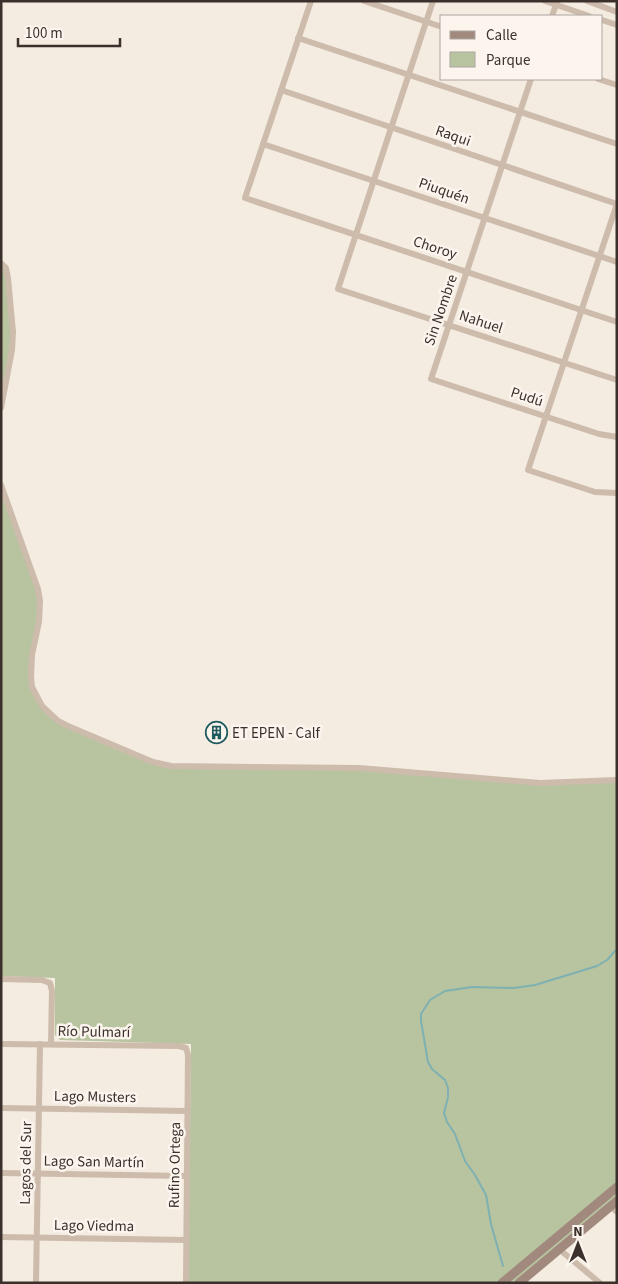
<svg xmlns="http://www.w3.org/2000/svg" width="618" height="1284" viewBox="0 0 618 1284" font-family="'Source Sans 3',sans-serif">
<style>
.green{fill:#b8c4a0}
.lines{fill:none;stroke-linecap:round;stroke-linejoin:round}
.stream{stroke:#7fb0b2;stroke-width:2}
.street{stroke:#cdbbac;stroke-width:6}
.secondary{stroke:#a18a7d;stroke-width:9}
.labels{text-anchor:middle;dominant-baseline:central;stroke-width:5;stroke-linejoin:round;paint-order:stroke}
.street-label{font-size:15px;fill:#3b302b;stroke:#fbf5ee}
.poi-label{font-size:15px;fill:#3b302b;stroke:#fbf5ee;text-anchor:start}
</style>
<rect width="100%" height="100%" fill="#f4ebe1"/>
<g class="green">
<polygon points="1,263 6,268 13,332 1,408"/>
<polygon points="1,485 40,601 31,666 36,697 58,721 162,764 359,768 540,783 617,780 617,1182 496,1283 188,1283 191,1044 60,1040 55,1035 55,978 1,976"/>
<polygon points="617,1191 617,1196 514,1283 507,1283"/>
</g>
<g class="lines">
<polyline class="stream" points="503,1266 491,1224 486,1195 475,1175 465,1161 455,1134 447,1122 444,1113 448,1097 448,1088 445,1080 432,1069 428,1062 421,1021 421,1014 430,1000 445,991 472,987 514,988 535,985 597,966 607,960 615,951"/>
<g class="street">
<polyline points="311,1 245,198 617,322"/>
<polyline points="364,1 442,27"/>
<polyline points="433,1 338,289 617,380"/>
<polyline points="545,1 589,16"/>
<polyline points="587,1 617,12"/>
<polyline points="552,16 557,2"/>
<polyline points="602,20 617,25"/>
<polyline points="298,38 617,144"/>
<polyline points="531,79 431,379 599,434 617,437"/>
<polyline points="598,79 617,85"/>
<polyline points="281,90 617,204"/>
<polyline points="263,144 617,262"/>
<polyline points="617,204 528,470 595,492 617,493"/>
<polyline points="1,263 6,268 8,278 13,332 12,350 1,408"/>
<polyline points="1,485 38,589 40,601 39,622 32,655 31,676 32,687 42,706 58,721 68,726 153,762 171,766 359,768 540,783 617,780"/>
<polyline points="1,979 42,980 50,983 52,991 51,1044"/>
<polyline points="1,1044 179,1046 186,1048 188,1055 186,1283"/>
<polyline points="1,1108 188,1111"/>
<polyline points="1,1173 187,1176"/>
<polyline points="610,1206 617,1212"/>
<polyline points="1,1237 186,1240"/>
<polyline points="559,1249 600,1283"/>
<polyline points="36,1283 40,1044"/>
</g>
<g class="secondary">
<polyline points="502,1283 617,1187"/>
<polyline points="519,1283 617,1201"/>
</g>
</g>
<defs>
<symbol id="building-ring" viewBox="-11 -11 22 22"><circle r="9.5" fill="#fbf5ee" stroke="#1f5a5e" stroke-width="1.5"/><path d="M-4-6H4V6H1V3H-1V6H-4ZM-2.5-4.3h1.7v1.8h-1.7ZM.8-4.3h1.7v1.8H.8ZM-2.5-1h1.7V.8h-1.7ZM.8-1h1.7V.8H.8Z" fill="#1f5a5e"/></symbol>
</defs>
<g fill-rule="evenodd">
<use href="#building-ring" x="204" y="720" width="25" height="25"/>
</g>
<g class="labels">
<g class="street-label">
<text transform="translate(453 136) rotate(19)">Raqui</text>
<text transform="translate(444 191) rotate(19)">Piuquén</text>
<text transform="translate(435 248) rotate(18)">Choroy</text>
<text transform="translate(441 310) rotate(-71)">Sin Nombre</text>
<text transform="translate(481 322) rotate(18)">Nahuel</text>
<text transform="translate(527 397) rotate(18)">Pudú</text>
<text transform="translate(94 1032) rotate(1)">Río Pulmarí</text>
<text transform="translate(95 1097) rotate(1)">Lago Musters</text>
<text transform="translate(94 1162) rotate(1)">Lago San Martín</text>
<text transform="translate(26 1163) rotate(-89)">Lagos del Sur</text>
<text transform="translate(175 1165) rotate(-89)">Rufino Ortega</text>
<text transform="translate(94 1226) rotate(1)">Lago Viedma</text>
</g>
<g class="poi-label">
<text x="232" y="733">ET EPEN - Calf</text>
</g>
</g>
<rect width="618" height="1284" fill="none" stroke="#3b302b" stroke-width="5"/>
<rect x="440" y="15" width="162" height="65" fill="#fbf5ee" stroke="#aea6a0"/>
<rect x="450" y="31" width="25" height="8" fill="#a18a7d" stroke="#aea6a0"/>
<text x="486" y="40" font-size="15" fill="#3b302b">Calle</text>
<rect x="450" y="52" width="25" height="15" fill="#b8c4a0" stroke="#aea6a0"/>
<text x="486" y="65" font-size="15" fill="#3b302b">Parque</text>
<g transform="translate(578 1244)" stroke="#fbf5ee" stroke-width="4" paint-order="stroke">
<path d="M0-4L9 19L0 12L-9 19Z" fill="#3b302b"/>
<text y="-8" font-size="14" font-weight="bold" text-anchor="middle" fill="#3b302b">N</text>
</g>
<path d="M18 38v8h102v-8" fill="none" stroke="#3b302b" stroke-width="2.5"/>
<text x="25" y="38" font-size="15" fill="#3b302b" stroke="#fbf5ee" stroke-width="4" paint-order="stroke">100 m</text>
</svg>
